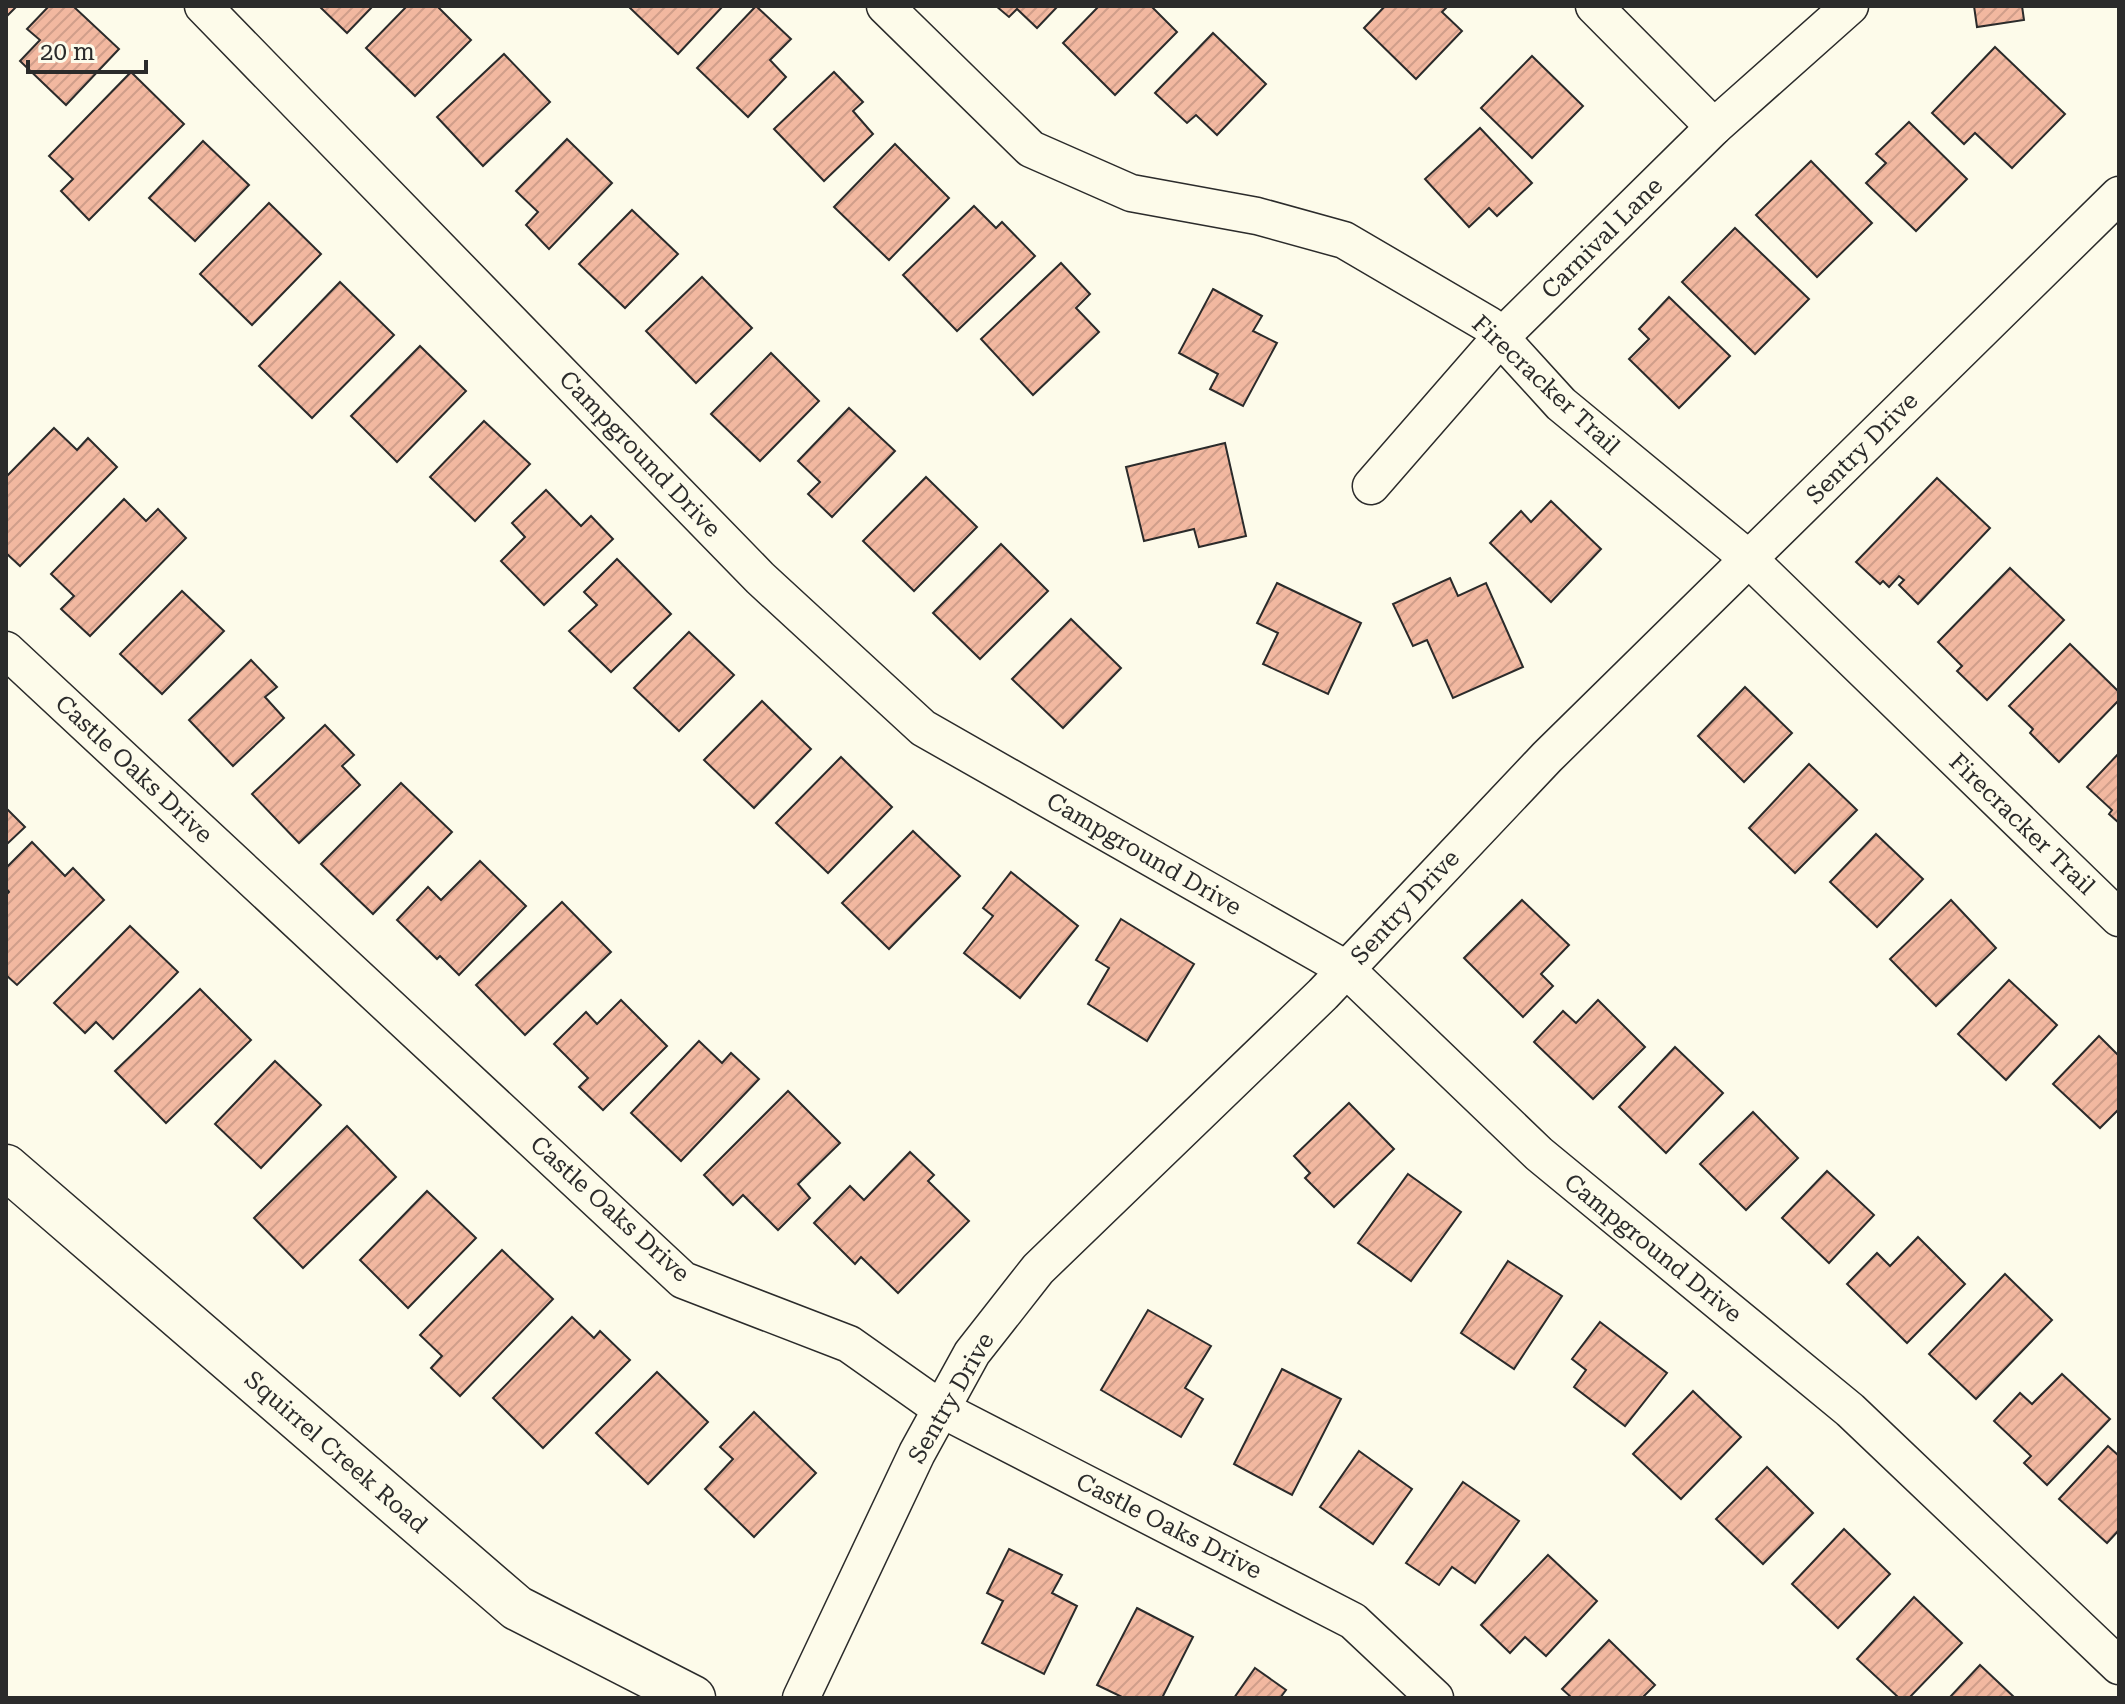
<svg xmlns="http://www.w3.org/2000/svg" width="2125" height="1704" viewBox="0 0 2125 1704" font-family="'Roboto Serif',serif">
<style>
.building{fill:url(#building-hatch);stroke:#2b2b2b;stroke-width:2}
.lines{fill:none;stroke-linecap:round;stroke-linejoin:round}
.street-casing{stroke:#2b2b2b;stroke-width:39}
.secondary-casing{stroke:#2b2b2b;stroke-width:47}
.street{stroke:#fdfbea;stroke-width:36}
.secondary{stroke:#fdfbea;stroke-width:44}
.labels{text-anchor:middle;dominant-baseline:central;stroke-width:6;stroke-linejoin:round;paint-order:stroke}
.street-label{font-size:24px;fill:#2b2b2b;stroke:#fdfbea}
</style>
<defs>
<pattern id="building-hatch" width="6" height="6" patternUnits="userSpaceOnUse" patternTransform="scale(2)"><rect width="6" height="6" fill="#f2b8a0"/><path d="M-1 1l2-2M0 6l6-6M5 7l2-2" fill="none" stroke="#d09e8a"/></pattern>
</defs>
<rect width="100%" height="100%" fill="#fdfbea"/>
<g class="building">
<polygon points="6,6 17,6 6,17"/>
<polygon points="49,6 73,6 119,49 66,105 20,61 40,40 27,29"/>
<polygon points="319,6 373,6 347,33"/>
<polygon points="407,6 437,6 471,40 415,96 366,48"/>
<polygon points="628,6 723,6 678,54"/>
<polygon points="756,6 791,39 770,60 786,77 748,117 697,68"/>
<polygon points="996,6 1058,6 1037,28 1017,9 1009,17"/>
<polygon points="1099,6 1151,6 1177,32 1115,95 1063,43"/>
<polygon points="1385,6 1448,6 1442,12 1462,31 1416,79 1364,28"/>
<polygon points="1974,6 2022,6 2024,20 1977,27"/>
<polygon points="1213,33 1266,84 1217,135 1196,115 1187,123 1155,93"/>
<polygon points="1995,47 2065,114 2012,168 1975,133 1964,144 1932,113"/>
<polygon points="504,54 550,102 483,166 437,117"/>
<polygon points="1532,56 1583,106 1532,158 1481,108"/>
<polygon points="131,72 184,124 89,220 61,191 73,179 49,156"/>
<polygon points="834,72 863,102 853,111 873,134 824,181 774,129"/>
<polygon points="1909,122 1967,179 1916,231 1866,183 1886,163 1876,154"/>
<polygon points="1480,128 1532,183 1497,216 1489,208 1469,227 1425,179"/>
<polygon points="567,139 612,183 549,249 526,225 538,212 516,191"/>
<polygon points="203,141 249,185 195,241 149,198"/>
<polygon points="895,144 949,198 889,260 834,207"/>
<polygon points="1811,161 1872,223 1817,277 1756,215"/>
<polygon points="269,203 321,254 252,325 200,274"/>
<polygon points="974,206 996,228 1002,222 1035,256 957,331 903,275"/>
<polygon points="632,210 678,254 625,308 579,264"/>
<polygon points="1735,228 1809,299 1755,354 1682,282"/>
<polygon points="1061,263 1090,294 1076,308 1099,332 1033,395 981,339"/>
<polygon points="702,277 752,328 696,383 646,331"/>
<polygon points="340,282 394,335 312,418 259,366"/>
<polygon points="1213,289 1262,316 1253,331 1277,343 1243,406 1210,389 1218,374 1179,353"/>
<polygon points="1669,297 1730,356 1679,408 1629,359 1649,339 1639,329"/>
<polygon points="420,346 466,391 397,462 351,416"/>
<polygon points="771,353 819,401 760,461 711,414"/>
<polygon points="849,408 895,451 832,517 808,494 820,482 798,461"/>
<polygon points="484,421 530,464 475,521 430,477"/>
<polygon points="54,428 77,450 88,438 117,467 20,566 6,553 6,477"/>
<polygon points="1225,443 1246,536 1199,547 1194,529 1144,541 1126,467"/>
<polygon points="926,477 977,527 914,591 863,541"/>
<polygon points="1937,478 1990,528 1918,604 1899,585 1904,580 1899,576 1889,587 1883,581 1880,584 1856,562"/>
<polygon points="546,490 581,526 591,516 613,539 544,605 501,561 525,537 512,523"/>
<polygon points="124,499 146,521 158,509 186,538 90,636 61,609 74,596 51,574"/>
<polygon points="1551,501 1601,549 1551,602 1490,543 1521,511 1531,522"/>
<polygon points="1001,544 1048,591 980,659 933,613"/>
<polygon points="617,559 671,614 611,672 569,631 597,605 584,592"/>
<polygon points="2010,568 2064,620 1987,700 1957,671 1962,666 1938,642"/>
<polygon points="1450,578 1458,596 1486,583 1523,667 1453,698 1427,640 1413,646 1393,604"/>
<polygon points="1277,583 1361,623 1328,694 1263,664 1278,633 1257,623"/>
<polygon points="182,591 224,631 162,694 120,654"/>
<polygon points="1071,619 1121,668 1063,728 1012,679"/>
<polygon points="689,632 734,675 679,731 634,688"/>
<polygon points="2070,644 2119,692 2119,700 2059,762 2030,733 2033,729 2009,706"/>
<polygon points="251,660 277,687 265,697 284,718 233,766 189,720"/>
<polygon points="1745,687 1792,733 1744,782 1698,736"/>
<polygon points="762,701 811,749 754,808 704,760"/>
<polygon points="325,725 354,755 342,766 360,785 299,843 252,794"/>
<polygon points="2119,753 2119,823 2109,814 2112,810 2087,787"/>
<polygon points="841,757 892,807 828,873 776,823"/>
<polygon points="1809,764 1857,810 1795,873 1749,828"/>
<polygon points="401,783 452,832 373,914 321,864"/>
<polygon points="6,808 25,827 6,845"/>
<polygon points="913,831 960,876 889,949 842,903"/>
<polygon points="1876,834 1923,879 1877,927 1830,882"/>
<polygon points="32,842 65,876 73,868 104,900 17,985 6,975 6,895 9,892 6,888 6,868"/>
<polygon points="480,861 526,906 459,975 440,956 437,959 397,920 428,887 441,900"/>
<polygon points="1011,872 1078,926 1020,998 964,953 993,916 983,908"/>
<polygon points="1522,900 1569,945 1541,974 1553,986 1523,1017 1464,958"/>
<polygon points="1951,900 1996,948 1936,1006 1890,959"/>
<polygon points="562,902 611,952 525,1035 476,985"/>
<polygon points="1121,919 1194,964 1147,1041 1088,1004 1109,968 1096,960"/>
<polygon points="130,926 178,972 113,1039 96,1022 85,1033 54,1003"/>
<polygon points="2009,980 2057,1025 2006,1080 1958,1034"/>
<polygon points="200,989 251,1040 166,1123 115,1071"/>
<polygon points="621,1000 667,1046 603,1110 579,1087 588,1078 554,1044 586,1012 597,1024"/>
<polygon points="1598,1000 1645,1047 1593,1099 1534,1042 1563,1011 1576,1023"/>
<polygon points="2099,1036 2119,1056 2119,1109 2100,1128 2053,1084"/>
<polygon points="699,1041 722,1063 731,1053 759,1079 681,1161 631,1113"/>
<polygon points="1675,1047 1723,1093 1666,1153 1619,1107"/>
<polygon points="275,1061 321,1105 261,1168 215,1124"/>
<polygon points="788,1091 840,1143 798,1184 810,1198 778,1230 743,1195 733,1205 704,1175"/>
<polygon points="1349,1103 1394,1149 1334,1207 1305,1178 1310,1173 1294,1156"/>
<polygon points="1753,1112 1798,1158 1746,1210 1700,1164"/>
<polygon points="347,1126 396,1177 303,1268 254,1218"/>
<polygon points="910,1152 934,1175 928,1181 969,1221 898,1293 861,1257 855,1264 814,1223 850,1186 864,1200"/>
<polygon points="1827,1171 1874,1215 1829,1263 1782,1218"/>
<polygon points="1408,1174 1461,1212 1411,1281 1358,1243"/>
<polygon points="427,1191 476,1238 408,1308 360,1260"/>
<polygon points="1918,1237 1965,1284 1907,1343 1847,1284 1877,1253 1890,1266"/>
<polygon points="502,1250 553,1299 460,1396 431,1368 442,1356 420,1335"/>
<polygon points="1508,1261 1562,1296 1514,1369 1461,1333"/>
<polygon points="2005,1274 2052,1320 1976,1399 1929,1354"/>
<polygon points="1148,1310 1211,1346 1185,1388 1203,1399 1181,1437 1101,1390"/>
<polygon points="572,1317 594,1338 600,1331 630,1360 543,1448 493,1398"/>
<polygon points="1600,1322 1667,1373 1625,1426 1574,1387 1586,1370 1572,1359"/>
<polygon points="1282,1369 1341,1399 1292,1495 1234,1464"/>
<polygon points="657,1372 708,1422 648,1484 596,1433"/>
<polygon points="2062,1374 2110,1419 2047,1485 2024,1463 2031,1456 1994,1421 2020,1393 2032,1404"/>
<polygon points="1693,1391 1741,1437 1681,1499 1633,1454"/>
<polygon points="754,1412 816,1473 754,1537 705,1489 733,1459 720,1447"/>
<polygon points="2108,1446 2119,1456 2119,1530 2107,1543 2059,1499"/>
<polygon points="1359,1451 1412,1489 1373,1544 1320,1507"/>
<polygon points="1767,1467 1813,1513 1763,1564 1716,1519"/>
<polygon points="1463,1482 1519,1521 1475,1583 1452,1567 1439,1585 1406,1563"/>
<polygon points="1844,1529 1890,1574 1838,1628 1792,1584"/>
<polygon points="1009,1549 1062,1575 1052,1593 1077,1606 1044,1674 982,1643 1003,1601 987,1593"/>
<polygon points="1548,1555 1597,1601 1546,1656 1525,1637 1510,1653 1481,1625"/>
<polygon points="1914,1597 1962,1643 1909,1698 1899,1698 1857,1659"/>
<polygon points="1137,1608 1193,1637 1162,1698 1124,1698 1097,1685"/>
<polygon points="1609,1640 1655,1685 1642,1698 1572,1698 1562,1689"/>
<polygon points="1980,1665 2015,1698 1950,1697"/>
<polygon points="1255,1668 1286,1690 1280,1698 1234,1698"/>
</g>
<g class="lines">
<defs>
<g id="street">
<polyline points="203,6 760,578 923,728 1346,969 1539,1154 1850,1410 2119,1666"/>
<polyline points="885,6 1031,149 1131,193 1257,216 1344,240 1489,325 1561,404 1749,559 2119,918"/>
<polyline points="1594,6 1714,127"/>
<polyline points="1371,486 1500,338 1714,127 1850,6"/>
<polyline points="6,650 683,1280 849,1344 941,1409 1353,1621 1435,1698"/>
<polyline points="801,1698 917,1453 972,1353 1038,1269 1323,994 1547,757 2119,195"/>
</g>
<polyline id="secondary" points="6,1167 517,1608 693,1698"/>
</defs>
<use href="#street" class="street-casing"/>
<use href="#secondary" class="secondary-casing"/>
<use href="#street" class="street"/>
<use href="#secondary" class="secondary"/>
</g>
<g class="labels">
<g class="street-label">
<text transform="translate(1602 238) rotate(-45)">Carnival Lane</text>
<text transform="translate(1546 385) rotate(43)">Firecracker Trail</text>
<text transform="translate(1862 448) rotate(-45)">Sentry Drive</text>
<text transform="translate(640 454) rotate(46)">Campground Drive</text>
<text transform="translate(134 769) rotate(43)">Castle Oaks Drive</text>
<text transform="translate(2022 824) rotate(44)">Firecracker Trail</text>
<text transform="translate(1144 854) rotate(30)">Campground Drive</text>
<text transform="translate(1405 907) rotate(-47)">Sentry Drive</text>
<text transform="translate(610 1209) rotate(42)">Castle Oaks Drive</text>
<text transform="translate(1653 1248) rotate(39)">Campground Drive</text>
<text transform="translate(951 1398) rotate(-60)">Sentry Drive</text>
<text transform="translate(336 1452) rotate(41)">Squirrel Creek Road</text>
<text transform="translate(1169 1526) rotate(27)">Castle Oaks Drive</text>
</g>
</g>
<rect width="2125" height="1704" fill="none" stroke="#2b2b2b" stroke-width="16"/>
<path d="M28 60v12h118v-12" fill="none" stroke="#2b2b2b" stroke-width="4"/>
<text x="40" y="60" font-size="24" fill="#2b2b2b" stroke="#fdfbea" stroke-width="6" paint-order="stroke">20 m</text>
</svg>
